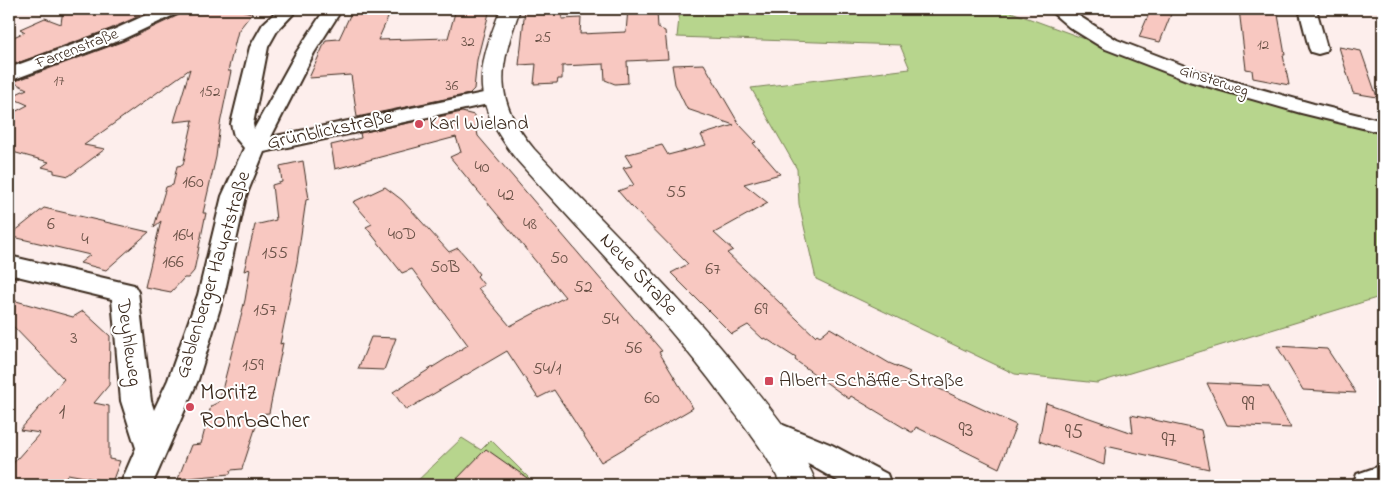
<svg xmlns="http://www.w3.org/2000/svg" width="1392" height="494" viewBox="0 0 1392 494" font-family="'Indie Flower',sans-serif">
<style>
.green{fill:#b7d58d;stroke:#798056}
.building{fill:#f8c8c1;stroke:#3b2a1e}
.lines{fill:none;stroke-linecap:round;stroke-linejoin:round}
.minor-casing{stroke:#3b2a1e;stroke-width:4}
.tertiary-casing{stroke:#3b2a1e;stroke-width:3}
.minor{fill:#fff;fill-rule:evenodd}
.tertiary{fill:#fff;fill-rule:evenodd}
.poi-dot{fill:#d1495b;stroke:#fff;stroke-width:2}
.labels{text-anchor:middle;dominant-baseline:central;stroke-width:4;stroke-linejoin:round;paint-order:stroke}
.far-number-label{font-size:15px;fill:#6a5247}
.far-street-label{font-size:16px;fill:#3b2a1e;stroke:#fff}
.number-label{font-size:18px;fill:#6a5247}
.poi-label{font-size:20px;fill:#3b2a1e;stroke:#fff;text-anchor:start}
.street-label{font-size:20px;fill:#3b2a1e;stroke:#fff}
.near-number-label{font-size:21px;fill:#6a5247}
.near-poi-label{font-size:24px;fill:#3b2a1e;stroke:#fff;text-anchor:start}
</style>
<rect width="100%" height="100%" fill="#fdeeec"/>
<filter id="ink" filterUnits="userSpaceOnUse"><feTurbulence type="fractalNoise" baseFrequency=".02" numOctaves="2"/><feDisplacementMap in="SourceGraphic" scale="10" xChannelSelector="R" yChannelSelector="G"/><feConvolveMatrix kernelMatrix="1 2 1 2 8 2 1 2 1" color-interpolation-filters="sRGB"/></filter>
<g filter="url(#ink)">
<g class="green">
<polygon points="680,9 1003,9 1233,93 1383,134 1383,296 1097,383 1015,374 816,279 799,204 797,169 751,88 910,69 900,45 677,37"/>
<polygon points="462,438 481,450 491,440 535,484 533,485 413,485"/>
</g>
<g class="building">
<polygon points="63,9 155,9 110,29 9,66 9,39 25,32 20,29 45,18 61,24"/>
<polygon points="183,9 236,9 252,13 238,31 228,71 231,71 220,124 216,157 203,213 206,213 194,271 188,278 184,278 171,292 145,287 161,221 154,227 166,187 173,185 177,166 183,165 193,120 174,122 190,69 84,145 105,149 69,176 54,173 54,170 42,167 49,162 9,151 9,115 28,105 10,97 27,89 13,82 124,41 179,15"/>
<polygon points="456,9 490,9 477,60 474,89 469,94 357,117 351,75 309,78 326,40 339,39 352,11 391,11 378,40 448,38"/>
<polygon points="525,9 563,9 562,19 581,18 580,34 626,32 628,9 652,9 652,11 657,11 658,28 665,31 668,59 627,61 628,83 615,84 605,80 604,64 562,66 562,79 558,79 557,83 534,84 536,64 519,65"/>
<polygon points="1151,9 1173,9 1160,42 1139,37"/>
<polygon points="1239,9 1277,9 1285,55 1283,55 1289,85 1253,78 1252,70 1246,69"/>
<polygon points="1339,47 1361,51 1377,97 1353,93"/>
<polygon points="704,64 739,124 756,142 753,143 780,174 744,184 768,203 714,233 733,250 727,253 815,336 817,334 820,336 830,328 889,363 910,372 908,374 1016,425 999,468 916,427 913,432 911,432 851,396 849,399 795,360 796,358 765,338 763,339 748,325 732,334 671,273 688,264 631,206 618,191 634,185 623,168 632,166 625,155 662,145 668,155 706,145 701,135 734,125 687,109 675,84 672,65"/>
<polygon points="462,112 474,115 478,136 662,351 659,352 693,408 601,462 554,390 538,398 507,351 406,410 393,392 468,345 412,269 402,273 366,227 372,224 353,202 385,187 402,200 449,252 458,248 466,257 479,274 477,276 484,285 478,288 510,326 565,297 450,157 461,152 456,137 335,169 331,145 361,138 360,133"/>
<polygon points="303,161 309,199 306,200 297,262 280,344 283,343 269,413 260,414 242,469 231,470 230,474 178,479 191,445 201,444 211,406 219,402 245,300 250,269 244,271 255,225 276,220 272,185 282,182 280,166"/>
<polygon points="44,208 88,218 149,232 106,270 80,263 90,255 9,236"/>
<polygon points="9,299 73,317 83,311 110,336 109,385 94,403 109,406 109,459 120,461 112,482 68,474 58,485 9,485 9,468 40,433 20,430 64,379 9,322"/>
<polygon points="371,337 396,338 384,370 358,369"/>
<polygon points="1277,346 1327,349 1356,393 1303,390"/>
<polygon points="1207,383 1268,386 1291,428 1227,425"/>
<polygon points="1046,403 1133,433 1131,415 1201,430 1209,469 1106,446 1104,465 1039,441"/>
<polygon points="486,449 537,485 451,485"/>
</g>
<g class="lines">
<defs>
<g id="minor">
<polygon points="159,9 181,9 178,13 123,39 9,81 9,68 111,31"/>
<polygon points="279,9 292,9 295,12 277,31 268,47 253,124 254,129 296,53 325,9 342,9 314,53 271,137 493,91 500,93 503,97 500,101 493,103 264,152 246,196 224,295 198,380 152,485 120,485 136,448 121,401 112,299 9,274 9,256 134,285 138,292 151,401 154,410 168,380 198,295 222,196 244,148 234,136 231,124 250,47 263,24"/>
<polygon points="1048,9 1068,9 1117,40 1203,73 1314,104 1383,121 1383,133 1301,113 1189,81 1103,48 1069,27"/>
<polygon points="1299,9 1316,9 1327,48 1325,52 1318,54 1311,52 1309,48"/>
<polygon points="771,420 832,445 887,474 891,485 845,485 810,465 760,444 755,434 760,424"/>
<polygon points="1383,465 1383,485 1353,485 1357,474"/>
</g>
<path id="tertiary" d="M501,9H520C499,68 492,98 534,149C606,226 683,298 748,381C775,414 802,446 817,485H781C768,454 745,427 725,400C662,314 587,239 517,160C472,102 474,75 501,9Z"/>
</defs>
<use href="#minor" class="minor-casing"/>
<use href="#tertiary" class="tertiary-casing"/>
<use href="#minor" class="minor"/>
<use href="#tertiary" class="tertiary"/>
</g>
</g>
<g class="poi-dot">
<circle cx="419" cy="124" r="5"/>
<rect x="764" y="376" width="10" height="10" rx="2.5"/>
<circle cx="190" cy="407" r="5"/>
</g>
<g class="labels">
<g class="far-number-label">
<text x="543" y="38">25</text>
<text x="468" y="42">32</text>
<text x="1263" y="45">12</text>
<text x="59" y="81">17</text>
<text x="452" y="86">36</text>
<text x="210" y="92">152</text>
</g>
<g class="far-street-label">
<text transform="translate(77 49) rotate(-21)">Farrenstraße</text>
<text transform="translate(1214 81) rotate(18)">Ginsterweg</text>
</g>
<g class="number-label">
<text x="482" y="168">40</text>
<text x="193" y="183">160</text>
<text x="676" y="193">55</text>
<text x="506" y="196">42</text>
<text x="51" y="225">6</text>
<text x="530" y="225">48</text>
<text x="402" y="235">40D</text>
<text x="183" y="236">164</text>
<text x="85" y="240">4</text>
<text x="275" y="254">155</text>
<text x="559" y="259">50</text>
<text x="173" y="263">166</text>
<text x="445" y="268">50B</text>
<text x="713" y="270">67</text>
<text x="583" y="288">52</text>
<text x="761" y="310">69</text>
<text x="265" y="311">157</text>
<text x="610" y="320">54</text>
<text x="74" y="339">3</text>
<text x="633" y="349">56</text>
<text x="253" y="366">159</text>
<text x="547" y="370">54/1</text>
<text x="652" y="399">60</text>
</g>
<g class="poi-label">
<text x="429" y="124">Karl Wieland</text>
<text x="779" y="381">Albert-Schäffle-Straße</text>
</g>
<g class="street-label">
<text transform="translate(330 131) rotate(-12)">Grünblickstraße</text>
<text transform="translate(214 275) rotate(-73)">Gablenberger Hauptstraße</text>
<text transform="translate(638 275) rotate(47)">Neue Straße</text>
<text transform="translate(128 343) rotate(82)">Deyhleweg</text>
</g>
<g class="near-number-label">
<text x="1248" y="405">99</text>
<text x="62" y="413">1</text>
<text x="966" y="431">93</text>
<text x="1074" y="433">95</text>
<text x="1169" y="441">97</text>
</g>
<g class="near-poi-label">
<text x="200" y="393">Moritz<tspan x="200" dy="28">Rohrbacher</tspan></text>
</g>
</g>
<rect width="1392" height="494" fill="none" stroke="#fff" stroke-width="30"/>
<rect x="15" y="15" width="1362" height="464" fill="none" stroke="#3b2a1e" stroke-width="2" filter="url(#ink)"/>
</svg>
